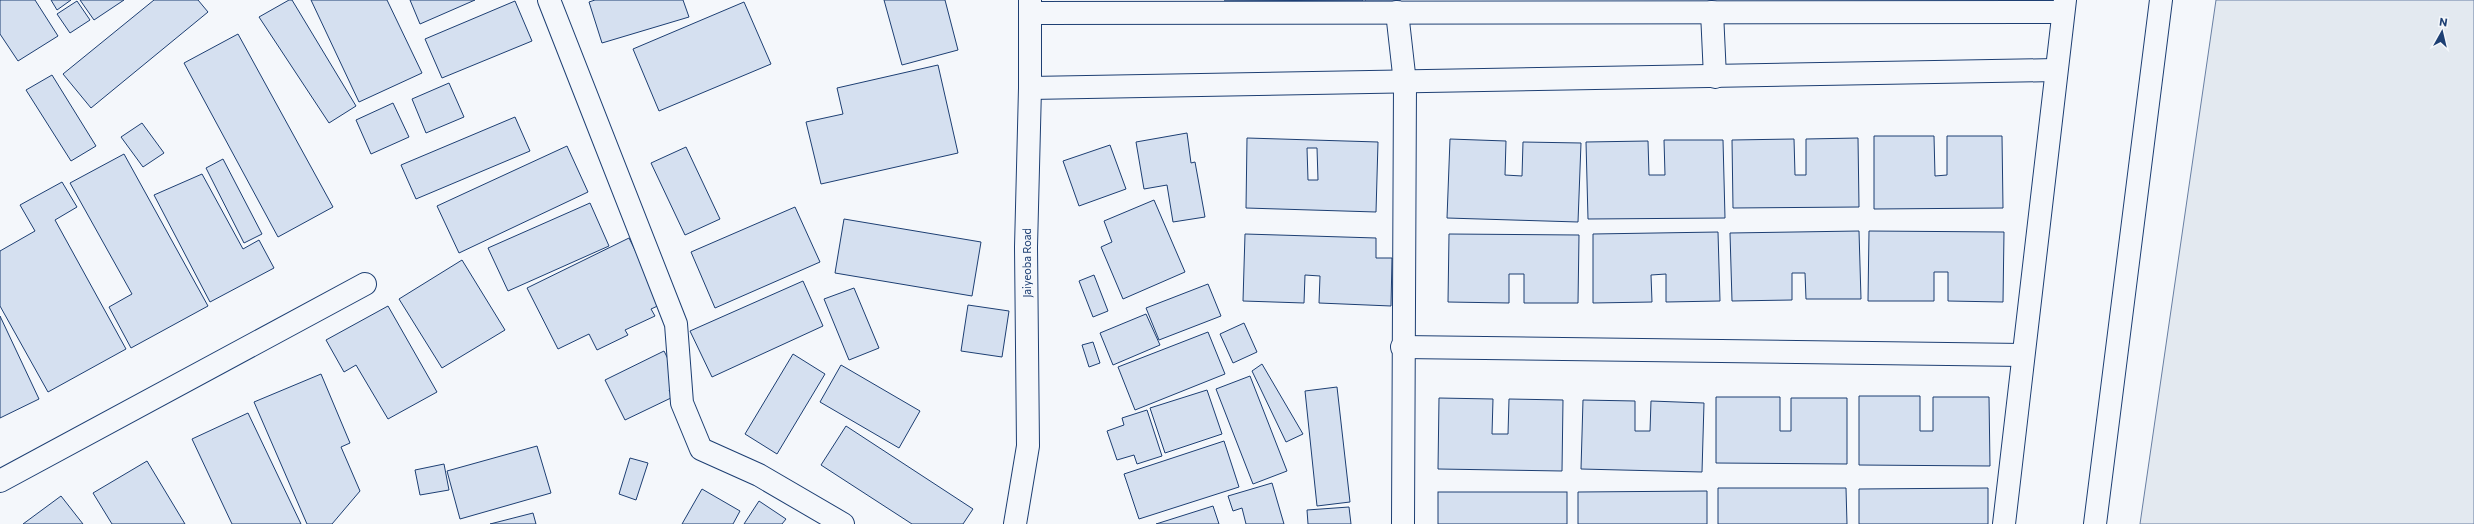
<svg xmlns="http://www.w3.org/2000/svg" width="2474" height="524" viewBox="0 0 2474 524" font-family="Commissioner,sans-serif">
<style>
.green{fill:#e3e9f0;stroke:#687fa3}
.building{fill:#d5e0f0;stroke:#1d3f73;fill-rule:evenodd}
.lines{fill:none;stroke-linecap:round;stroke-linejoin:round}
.minor-casing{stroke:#1d3f73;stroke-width:24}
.minor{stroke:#f4f7fb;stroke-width:22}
.labels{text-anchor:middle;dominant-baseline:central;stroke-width:3;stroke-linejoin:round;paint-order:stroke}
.street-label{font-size:11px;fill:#1d3f73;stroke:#f4f7fb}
</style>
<rect width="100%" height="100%" fill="#f4f7fb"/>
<polygon class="green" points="2216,0 2474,0 2474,524 2140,524"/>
<g class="building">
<polygon points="0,0 35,0 58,36 18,61 0,34"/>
<polygon points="51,0 71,0 57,10"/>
<polygon points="80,0 124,0 94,20"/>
<polygon points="154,0 198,0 208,12 91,108 63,74"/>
<polygon points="289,0 292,0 356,106 329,123 259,17"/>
<polygon points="311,0 387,0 422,73 359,102"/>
<polygon points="410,0 475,0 420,24"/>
<polygon points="595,0 683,0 689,17 602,43 589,2"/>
<polygon points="884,0 945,0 958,50 902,65"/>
<polygon points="1224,0 1363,0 1363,1"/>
<rect x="1365" y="0" width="35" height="2"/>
<polygon points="77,1 90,20 70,33 57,14"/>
<polygon points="515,1 532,41 442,78 425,39"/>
<polygon points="744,2 771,64 659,111 633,49"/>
<polygon points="238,34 333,207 278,237 184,63"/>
<polygon points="938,65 958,153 821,184 806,122 843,114 837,88"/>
<polygon points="52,75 96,146 71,161 26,90"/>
<polygon points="449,83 464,117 426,133 412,99"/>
<polygon points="393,103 409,137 371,154 356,120"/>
<polygon points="515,117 530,151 416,199 401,165"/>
<polygon points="142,123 164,153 143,167 121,137"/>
<polygon points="1187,133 1191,163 1195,162 1205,217 1173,222 1167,185 1144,189 1136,142"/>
<polygon points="1874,136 1934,136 1935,176 1947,175 1947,136 2002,136 2003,208 1874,209"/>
<path d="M1247,138L1378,142L1376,212L1246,208ZM1307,148H1317L1318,180H1308Z"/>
<polygon points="1858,138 1859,207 1733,208 1732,140 1794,139 1795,175 1806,175 1806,139"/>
<polygon points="1450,139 1506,141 1505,175 1522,176 1523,142 1581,143 1578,222 1447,218"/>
<polygon points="1664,140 1723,140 1725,218 1588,219 1586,142 1648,141 1649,175 1665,175"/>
<polygon points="1110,145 1126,189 1079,206 1063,161"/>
<polygon points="567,146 588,192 459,253 437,206"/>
<polygon points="686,147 720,219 685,235 651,163"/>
<polygon points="124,154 208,306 131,348 109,307 132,294 70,183"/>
<polygon points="223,159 262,234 244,243 206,168"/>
<polygon points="202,174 243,249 259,240 274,268 210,302 154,195"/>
<polygon points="62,182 77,207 55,220 126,349 48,392 0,306 0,251 35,231 20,205"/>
<polygon points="1154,200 1185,272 1123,299 1101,247 1112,242 1104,221"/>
<polygon points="590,203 609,246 508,291 488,248"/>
<polygon points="795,207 820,262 715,308 691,252"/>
<polygon points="844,219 981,242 972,296 835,273"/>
<polygon points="1859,231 1861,299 1806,299 1805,273 1792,273 1792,300 1732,301 1730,233"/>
<polygon points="1869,231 2004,232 2003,302 1948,301 1948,272 1934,272 1934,301 1868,301"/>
<polygon points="1718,232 1720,301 1666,302 1666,274 1651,275 1652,302 1593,303 1593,234"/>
<polygon points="1245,234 1376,238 1376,258 1392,258 1391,306 1319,303 1320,276 1305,275 1304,303 1243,301"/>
<polygon points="1449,234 1579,235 1578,303 1524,303 1524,274 1509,274 1509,303 1448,302"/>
<polygon points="629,238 662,304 651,309 655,316 625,330 628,335 597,350 589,334 558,349 527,288"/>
<polygon points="462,260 505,330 442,368 399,299"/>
<polygon points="1094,275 1108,311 1093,317 1079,281"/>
<polygon points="803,281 823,326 712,377 690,331"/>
<polygon points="1208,284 1221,316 1159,340 1146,308"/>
<polygon points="854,288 879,348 849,360 824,299"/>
<polygon points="968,305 1009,311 1002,357 961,351"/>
<polygon points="388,306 437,392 388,419 356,365 344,372 326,340"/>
<polygon points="1146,314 1160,345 1113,365 1100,333"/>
<polygon points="0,316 39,399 0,418"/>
<polygon points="1244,323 1257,352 1233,363 1220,334"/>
<polygon points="1208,332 1225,374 1135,410 1118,367"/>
<polygon points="1093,342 1100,363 1089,367 1082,345"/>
<polygon points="664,351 681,385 669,390 673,397 625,420 605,380"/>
<polygon points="793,354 825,374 777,454 745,434"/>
<polygon points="1262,364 1303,434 1286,442 1252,371"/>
<polygon points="841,365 920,411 899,448 820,402"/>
<polygon points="321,374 350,443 341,447 360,491 332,524 307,524 254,402"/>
<polygon points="1250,376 1287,471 1253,484 1216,389"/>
<polygon points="1337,387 1350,502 1317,506 1305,391"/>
<polygon points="1207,390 1222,434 1165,453 1150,408"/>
<polygon points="1859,396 1920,396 1920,431 1933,431 1933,397 1989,397 1990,466 1859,465"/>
<polygon points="1716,397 1780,397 1780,431 1791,431 1791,398 1847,398 1847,464 1716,463"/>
<polygon points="1439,398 1493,399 1492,434 1508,434 1509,399 1563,400 1562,471 1438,469"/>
<polygon points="1583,400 1635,401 1635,431 1650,431 1651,401 1704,403 1702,472 1581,469"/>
<polygon points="1147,410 1162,456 1137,464 1134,455 1117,460 1107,431 1124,425 1122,418"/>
<polygon points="248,413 301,524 232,524 192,439"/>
<polygon points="846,426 973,509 963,524 912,524 821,465"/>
<polygon points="1224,441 1239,487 1139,519 1124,474"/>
<polygon points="537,446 551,493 460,519 447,471"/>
<polygon points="630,458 648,463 636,500 619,494"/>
<polygon points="147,461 185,524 112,524 93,493"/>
<polygon points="444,464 449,490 420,495 415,470"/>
<polygon points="1272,483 1284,524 1246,524 1242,508 1233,511 1228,496"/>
<polygon points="1718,488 1846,488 1847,524 1718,524"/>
<polygon points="1988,488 1988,524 1859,524 1859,489"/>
<polygon points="702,489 740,511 733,524 682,524"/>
<polygon points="1707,491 1707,524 1578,524 1578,492"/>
<rect x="1438" y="492" width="129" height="32"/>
<polygon points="61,496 83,524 23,524"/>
<polygon points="759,501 786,519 782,524 744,524"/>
<polygon points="1213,506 1219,524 1156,524"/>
<polygon points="1349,507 1351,524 1308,524 1307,510"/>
<polygon points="533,513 536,524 490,524"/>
</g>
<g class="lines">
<defs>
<g id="minor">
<polyline points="549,0 676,324 682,403 701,449 759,475 843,524"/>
<polyline points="1397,12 1405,83 1403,524"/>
<polyline points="1712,12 1715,77"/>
<polyline points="1030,13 2063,12"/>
<polyline points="1030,88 2055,70"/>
<polyline points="1402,347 2023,355"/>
<polyline points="0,481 365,284"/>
<polyline points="1015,524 1028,446 1026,247 1030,88 1030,0"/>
<polyline points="2004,524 2065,0"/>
<polyline points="2095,524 2161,0"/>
</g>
</defs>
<use href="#minor" class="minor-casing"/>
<use href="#minor" class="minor"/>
</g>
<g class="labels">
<g class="street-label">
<text transform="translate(1026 263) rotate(-90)">Jaiyeoba Road</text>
</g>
</g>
<g transform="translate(2442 32) rotate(8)" stroke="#f4f7fb" stroke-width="3" paint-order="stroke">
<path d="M0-3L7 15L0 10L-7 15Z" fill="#1d3f73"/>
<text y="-6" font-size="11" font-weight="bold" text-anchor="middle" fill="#1d3f73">N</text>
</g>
</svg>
